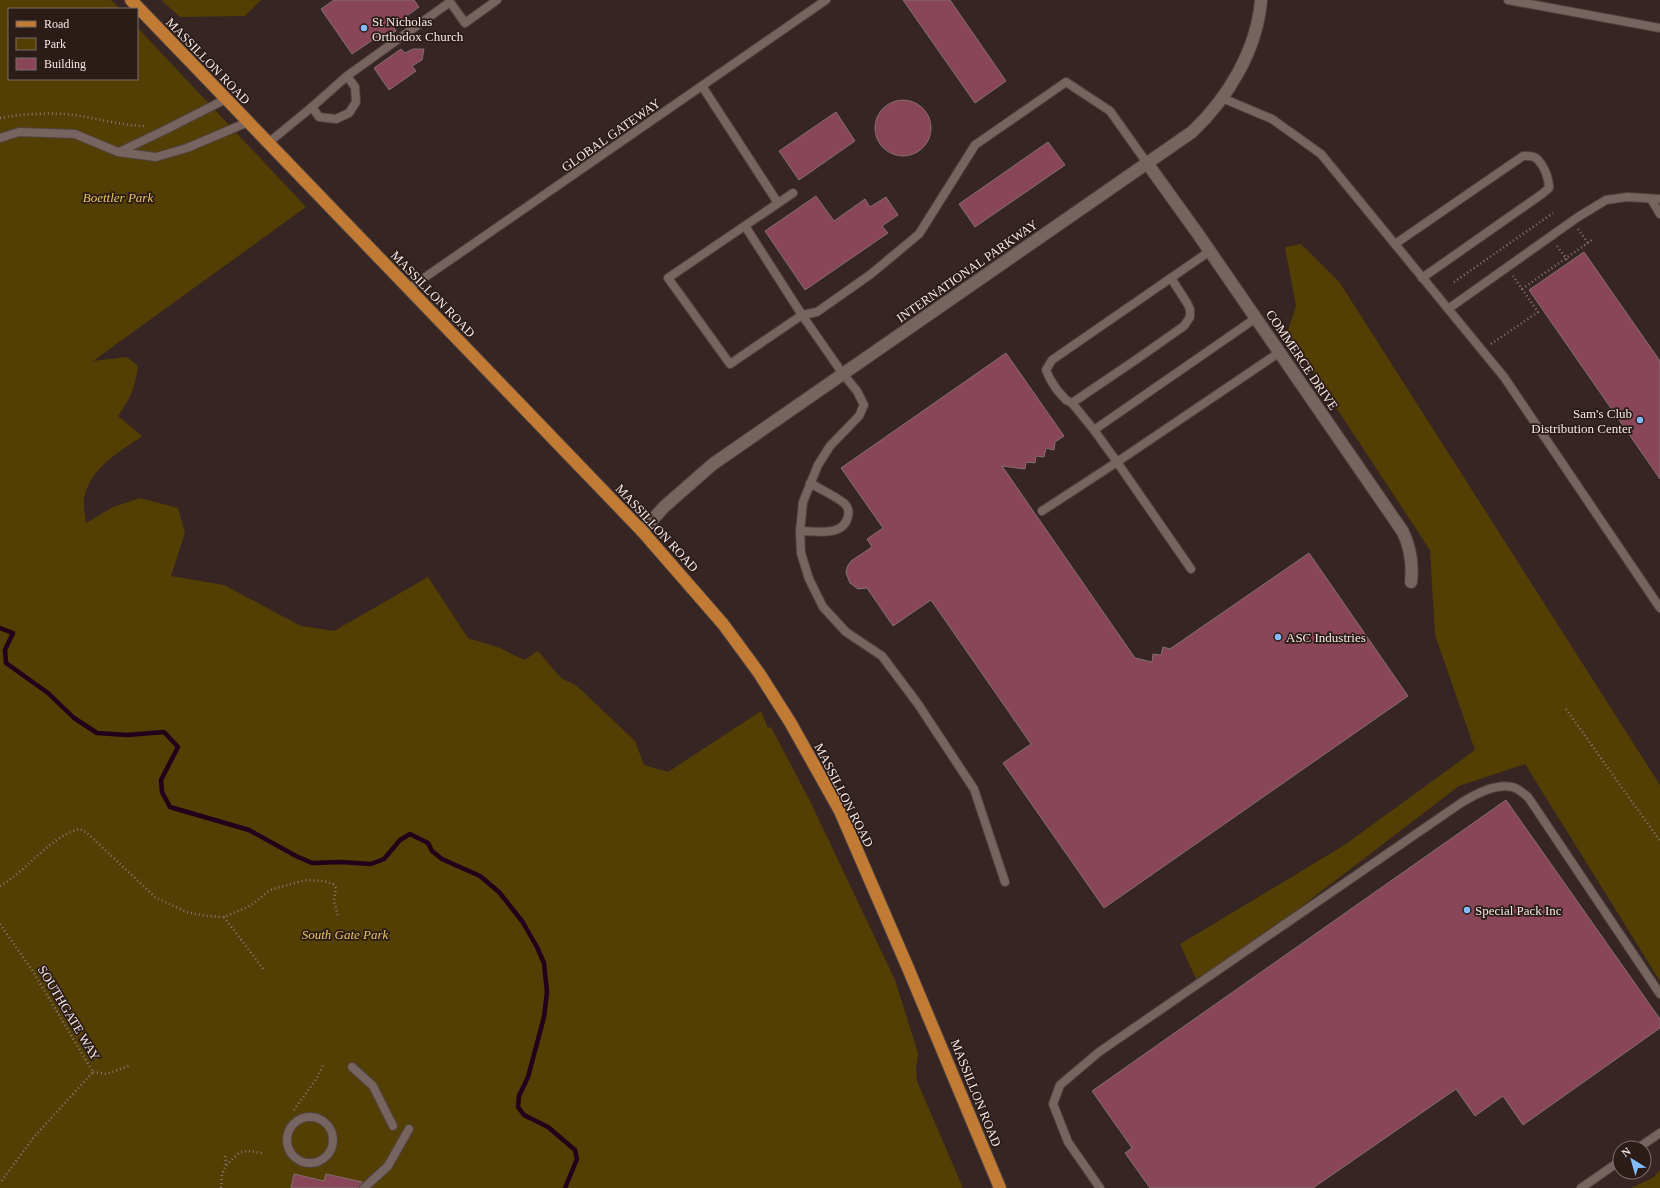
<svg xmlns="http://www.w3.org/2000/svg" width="1660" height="1188" viewBox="0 0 1660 1188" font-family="Georgia,serif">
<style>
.green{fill:#533f03}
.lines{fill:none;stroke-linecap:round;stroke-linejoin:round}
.stream{stroke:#20001a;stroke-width:4.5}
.building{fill:#894658;stroke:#836f73}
.lane-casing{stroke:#50423f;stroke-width:10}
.street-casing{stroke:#50423f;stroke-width:14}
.primary-casing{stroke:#50423f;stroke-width:14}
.path{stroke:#877876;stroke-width:2.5;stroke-dasharray:1 3;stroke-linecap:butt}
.lane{stroke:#776460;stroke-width:8}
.street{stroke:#776460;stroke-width:12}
.primary{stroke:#c17b34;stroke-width:12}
.poi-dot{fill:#85bbfb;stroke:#2b1c18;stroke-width:1.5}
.labels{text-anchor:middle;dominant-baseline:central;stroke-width:3.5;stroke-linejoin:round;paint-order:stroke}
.poi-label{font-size:13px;fill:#f3e7e5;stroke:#2b1c18;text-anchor:start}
.street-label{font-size:13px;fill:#f3e7e5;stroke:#2b1c18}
.park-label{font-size:13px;font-style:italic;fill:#ebc362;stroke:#2b1c18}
</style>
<rect width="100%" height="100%" fill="#362522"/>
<g class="green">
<path d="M0,0H111L120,9H9V79H137V27L306,207L93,361L127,357L138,366C135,387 131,398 118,416L142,436C118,453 91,467 84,498C83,505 85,515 86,523L113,507L140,498L178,508L185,533L171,576L224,585L301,626L334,631L428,577L468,638L500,648L524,660L538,651L561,678L577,686L635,741L644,765L668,772L761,711L768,728L771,727L810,801L895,980L918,1053L916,1069L917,1081L963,1188H0Z"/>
<polygon points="161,0 261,0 245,16 180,17"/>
<polygon points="1301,244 1340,283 1660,785 1660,981 1525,764 1459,786 1259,939 1196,979 1180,944 1343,846 1475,750 1435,635 1430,550 1287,333 1296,306 1285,247"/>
<polygon points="1660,1170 1660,1188 1631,1188 1654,1177"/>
</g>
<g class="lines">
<polyline class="stream" points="0,628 13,633 5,650 6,663 48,693 74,718 97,733 127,735 164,732 178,747 161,780 162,792 170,807 249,830 296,856 312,863 341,862 371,864 384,859 400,840 410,834 428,843 432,851 442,859 480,876 499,892 522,921 537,947 544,963 547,992 544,1017 528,1077 519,1096 518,1107 524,1115 548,1127 575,1150 577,1159 565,1188"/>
</g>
<g class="building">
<polygon points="334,0 414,0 419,7 393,26 396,31 384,40 380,35 352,54 321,9"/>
<polygon points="903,0 950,0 1006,81 975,103"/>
<polygon points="401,49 405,53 413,49 424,49 422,60 412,66 416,71 389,90 374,68"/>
<circle cx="903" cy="128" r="28"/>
<polygon points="836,112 855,141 799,180 779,151"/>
<polygon points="1048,142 1065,165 975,227 959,204"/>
<polygon points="816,196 834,221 865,199 870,207 886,197 898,215 882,226 888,233 805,290 765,231"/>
<polygon points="1584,252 1660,361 1660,479 1529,290"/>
<polygon points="1006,353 1064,436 1055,442 1054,450 1046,448 1044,457 1036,456 1035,463 1026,462 1025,469 1002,466 1135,658 1152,662 1153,654 1161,655 1163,647 1170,649 1309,553 1408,696 1104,908 1003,763 1031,744 931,600 893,626 867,588 858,589 850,583 846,573 847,567 851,561 872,547 867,539 883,528 841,468"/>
<polygon points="1506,800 1660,1019 1660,1028 1523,1125 1503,1096 1475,1116 1456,1089 1313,1188 1150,1188 1125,1153 1132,1148 1092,1091"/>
<polygon points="294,1174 324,1181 326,1174 362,1182 359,1188 291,1188"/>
</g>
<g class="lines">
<defs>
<g id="lane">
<polyline points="1508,0 1660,28"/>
<polyline points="702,86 778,203"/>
<polyline points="1222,98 1272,119 1321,154 1504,377 1660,608"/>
<polyline points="312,107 347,76"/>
<polyline points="0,138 19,132 75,134 118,152 156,157 187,148 248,122"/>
<polyline points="268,143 312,107 319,117 336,119 349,113 356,102 355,87 347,76 450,2 465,23 497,0"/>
<polyline points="119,152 165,130 226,99"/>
<polyline points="793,193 668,278 730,364 802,315 843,374 857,391 864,405 859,416 830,446 818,465 803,502 800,531 801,553 809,579 823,607 846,632 882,656 918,704 974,789 1005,882"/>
<polyline points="1651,199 1660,214"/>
<polyline points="745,226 802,315 817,312 871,274 919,234 975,145 1066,82 1110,111 1147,163"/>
<path d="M1395,244L1523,156C1527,156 1532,155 1536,158C1544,165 1549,178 1549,188L1542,194L1422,278"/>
<polyline points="1210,251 1052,360 1046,370 1050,379 1057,390 1066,400 1072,403 1094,430 1256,318"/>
<polyline points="408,289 826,0"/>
<polyline points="1448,309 1578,217 1606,200 1627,197 1660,199"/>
<polyline points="1072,403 1137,359 1184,326 1190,317 1190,309 1187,303 1171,278"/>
<polyline points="1094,430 1117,462 1280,352"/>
<polyline points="1042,511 1117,462 1191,569"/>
<path d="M800,531C817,531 844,537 848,516C849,512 848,507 845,504C839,498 818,488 810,483"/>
<polyline points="352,1067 373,1086 393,1126"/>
<circle cx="310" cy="1140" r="23"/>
<polyline points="1638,1148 1660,1133"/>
<polyline points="364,1188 388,1166 409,1129"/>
<path d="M1100,1188L1068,1142L1053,1104L1060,1085L1099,1052L1461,803C1474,795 1495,783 1512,787C1518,788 1523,793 1528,797L1660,994"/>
<polyline points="1581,1188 1620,1161"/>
</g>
<g id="street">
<path d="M1147,163L1198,234L1403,532C1411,549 1413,564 1411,582"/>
<path d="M642,531L665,506L713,464L1192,132C1228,98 1257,50 1261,0"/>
</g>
<polyline id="primary" points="131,0 642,531 723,624 759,673 790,722 840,811 908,968 1000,1188"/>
</defs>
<use href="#lane" class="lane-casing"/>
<use href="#street" class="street-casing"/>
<use href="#primary" class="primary-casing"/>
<g class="path">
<path d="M0,118C20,114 53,112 73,115C98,118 122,126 146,126"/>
<polyline points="1578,229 1588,243"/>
<polyline points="1557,246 1569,262"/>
<polyline points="1454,282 1553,213"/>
<polyline points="1522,289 1592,240"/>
<polyline points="1491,344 1538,312 1513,276"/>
<polyline points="1566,709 1660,841"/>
<path d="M0,886C28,870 48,838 79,829L86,832L155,897L186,912L206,916L224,917L250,906L270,890L305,880L324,881L333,884L336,888L334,900L338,917"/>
<polyline points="224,917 264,970"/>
<polyline points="0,924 32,970 93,1072 34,1137 0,1183"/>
<polyline points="93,1072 107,1074 131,1065"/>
<polyline points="294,1110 317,1078 323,1065"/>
<polyline points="226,1165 240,1152 249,1151 262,1153"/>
<polyline points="221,1188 222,1174 226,1165 225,1153"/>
</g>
<use href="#lane" class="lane"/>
<use href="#street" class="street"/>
<use href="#primary" class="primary"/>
</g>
<g class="poi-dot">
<circle cx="364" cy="28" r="4"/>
<circle cx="1640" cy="420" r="4"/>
<circle cx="1278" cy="637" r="4"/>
<circle cx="1467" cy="910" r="4"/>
</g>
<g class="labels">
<g class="poi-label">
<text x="372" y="21">St Nicholas<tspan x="372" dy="15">Orthodox Church</tspan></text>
<text x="1632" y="413" text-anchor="end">Sam's Club<tspan x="1632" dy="15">Distribution Center</tspan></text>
<text x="1286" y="637">ASC Industries</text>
<text x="1475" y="910">Special Pack Inc</text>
</g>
<g class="street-label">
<text transform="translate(208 61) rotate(46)">MASSILLON ROAD</text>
<text transform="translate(611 135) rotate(-35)">GLOBAL GATEWAY</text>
<text transform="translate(967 271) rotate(-35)">INTERNATIONAL PARKWAY</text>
<text transform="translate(433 294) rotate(46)">MASSILLON ROAD</text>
<text transform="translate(1302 360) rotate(56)">COMMERCE DRIVE</text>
<text transform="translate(657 528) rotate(47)">MASSILLON ROAD</text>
<text transform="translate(844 795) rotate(63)">MASSILLON ROAD</text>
<text transform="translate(69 1013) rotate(59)">SOUTHGATE WAY</text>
<text transform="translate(976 1093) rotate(68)">MASSILLON ROAD</text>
</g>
<g class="park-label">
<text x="118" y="197">Boettler Park</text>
<text x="345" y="934">South Gate Park</text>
</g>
</g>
<rect x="8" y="8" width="130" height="72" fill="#2b1c18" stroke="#7b6d6a"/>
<rect x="16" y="21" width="20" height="6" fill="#c17b34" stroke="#7b6d6a"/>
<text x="44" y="28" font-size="12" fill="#f3e7e5">Road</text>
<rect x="16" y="38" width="20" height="12" fill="#533f03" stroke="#7b6d6a"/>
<text x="44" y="48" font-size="12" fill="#f3e7e5">Park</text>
<rect x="16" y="58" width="20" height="12" fill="#894658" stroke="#7b6d6a"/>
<text x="44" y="68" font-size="12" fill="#f3e7e5">Building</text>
<g transform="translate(1632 1160) rotate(323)"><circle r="19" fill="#2b1c18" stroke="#7b6d6a"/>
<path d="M0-3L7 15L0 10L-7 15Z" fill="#85bbfb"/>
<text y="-6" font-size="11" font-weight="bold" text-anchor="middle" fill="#f3e7e5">N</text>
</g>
</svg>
